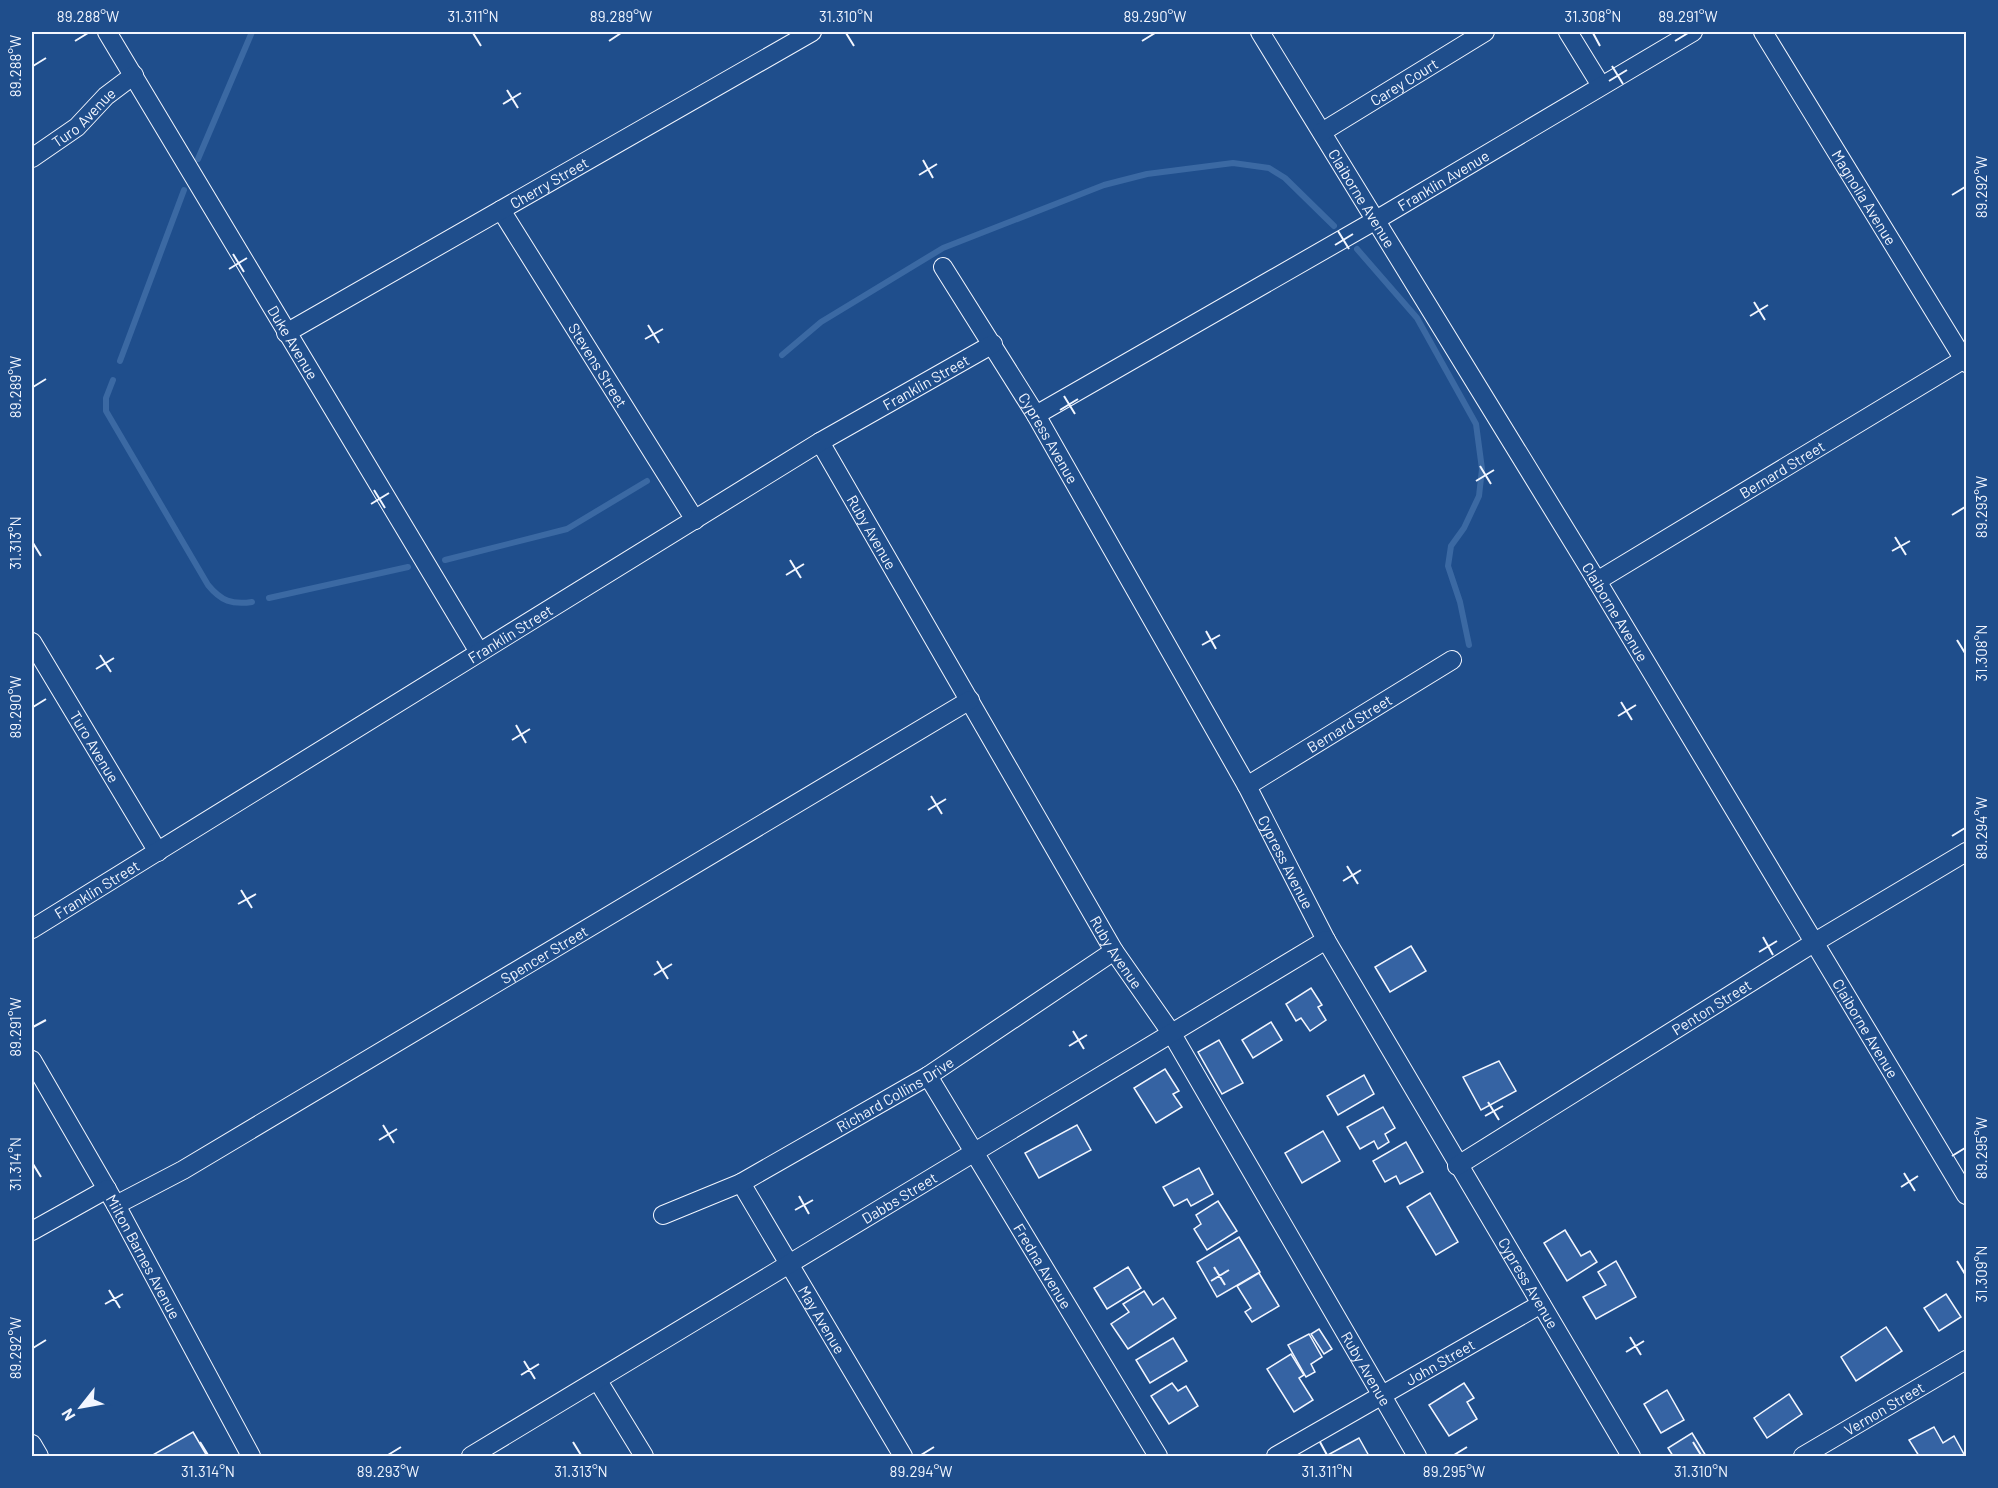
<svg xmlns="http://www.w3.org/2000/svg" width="1998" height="1488" viewBox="0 0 1998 1488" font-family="Barlow,sans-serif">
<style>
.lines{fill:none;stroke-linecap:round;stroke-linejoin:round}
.stream{stroke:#3b69a3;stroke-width:6}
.building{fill:#3563a3;stroke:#f2f6ff;stroke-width:1.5}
.minor-casing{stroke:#f2f6ff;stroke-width:20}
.minor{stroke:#1f4e8c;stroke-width:18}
.ticks{fill:none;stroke:#f2f6ff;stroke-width:2}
.labels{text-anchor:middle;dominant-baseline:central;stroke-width:4.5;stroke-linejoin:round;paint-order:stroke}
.street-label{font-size:15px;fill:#f2f6ff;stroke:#1f4e8c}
.neatline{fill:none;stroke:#f2f6ff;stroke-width:2}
.ticks-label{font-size:15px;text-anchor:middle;fill:#f2f6ff}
</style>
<rect width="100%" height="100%" fill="#1f4e8c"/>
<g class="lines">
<g class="stream">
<polyline points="198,159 252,32"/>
<polyline points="1357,249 1417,318 1476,424 1482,469 1479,496 1464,528 1451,546 1448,566 1460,602 1469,645"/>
<polyline points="782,355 821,322 943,248 1104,185 1147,174 1233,163 1269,168 1285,178 1334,226"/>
<polyline points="120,361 184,190"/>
<path d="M113,380L106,398V411L208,585C221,601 232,605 252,602"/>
<polyline points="445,560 567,529 647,481"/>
<polyline points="269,598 408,567"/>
</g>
</g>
<g class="building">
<polygon points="1411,946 1426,971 1390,992 1375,967"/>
<polygon points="1311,988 1322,1005 1318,1007 1326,1020 1310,1031 1301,1018 1296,1021 1286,1004"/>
<polygon points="1271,1022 1282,1040 1253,1058 1242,1040"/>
<polygon points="1219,1040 1243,1083 1222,1094 1198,1052"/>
<polygon points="1499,1061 1516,1091 1481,1110 1463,1077"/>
<polygon points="1165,1069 1179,1091 1173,1094 1182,1107 1156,1123 1134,1088"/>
<polygon points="1364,1075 1374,1094 1338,1115 1327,1096"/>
<polygon points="1383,1107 1395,1128 1385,1134 1389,1142 1378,1149 1374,1141 1360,1149 1347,1127"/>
<polygon points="1077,1125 1091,1150 1039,1178 1025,1153"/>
<polygon points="1323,1131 1340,1161 1302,1183 1285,1153"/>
<polygon points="1406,1142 1423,1172 1400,1184 1396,1176 1385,1182 1373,1161"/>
<polygon points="1199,1168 1213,1194 1191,1206 1187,1199 1174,1206 1163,1187"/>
<polygon points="1430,1193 1458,1242 1436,1255 1407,1207"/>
<polygon points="1218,1201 1237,1231 1207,1250 1194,1229 1201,1224 1196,1215"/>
<polygon points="1565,1230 1581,1256 1590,1251 1597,1262 1567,1281 1544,1243"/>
<polygon points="1239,1237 1260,1272 1217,1297 1197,1262"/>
<polygon points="1616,1261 1636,1297 1596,1319 1583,1297 1606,1285 1598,1272"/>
<polygon points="1128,1267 1141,1288 1107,1309 1094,1288"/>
<polygon points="1259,1273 1279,1306 1252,1322 1245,1312 1251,1308 1237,1286"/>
<polygon points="1144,1291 1153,1305 1163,1298 1176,1318 1128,1349 1111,1324 1129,1312 1123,1304"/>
<polygon points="1946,1294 1961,1317 1939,1331 1924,1308"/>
<polygon points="1886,1327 1902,1351 1856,1381 1841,1357"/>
<polygon points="1319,1329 1332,1349 1324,1354 1311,1334"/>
<polygon points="1309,1334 1322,1357 1311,1364 1315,1372 1306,1377 1288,1345"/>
<polygon points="1173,1338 1187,1361 1150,1383 1136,1360"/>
<polygon points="1291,1354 1304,1375 1299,1378 1313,1400 1294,1412 1267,1369"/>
<polygon points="1172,1383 1178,1391 1186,1386 1198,1406 1169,1424 1151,1396"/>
<polygon points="1464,1383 1474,1398 1467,1402 1477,1419 1449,1436 1429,1405"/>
<polygon points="1667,1390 1684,1420 1661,1433 1644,1404"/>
<polygon points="1789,1394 1802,1414 1767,1438 1754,1418"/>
<polygon points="1934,1427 1943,1443 1954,1436 1965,1456 1919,1456 1909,1440"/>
<polygon points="193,1432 207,1456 151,1456"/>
<polygon points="1692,1433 1706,1456 1673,1456 1668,1448"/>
<polygon points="1359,1438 1369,1456 1326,1456"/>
</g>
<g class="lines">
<defs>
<g id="minor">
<path id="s1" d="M107,32L479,652"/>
<path id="s2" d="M1260,32L1597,581L1966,1195"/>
<polyline points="1568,32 1600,84"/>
<path id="s3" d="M1763,32L1966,363"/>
<path id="s4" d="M1322,132L1485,32"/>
<path id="s5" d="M32,158L77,127L106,96L134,75"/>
<path id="s6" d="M501,210L695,520"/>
<path id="s7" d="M943,267L1036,415L1247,786L1326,940L1631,1456"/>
<path id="s8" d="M286,333L812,32"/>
<path id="s9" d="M1036,415L1376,220L1693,32"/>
<path id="s10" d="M820,442L1114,951L1172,1034L1417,1456"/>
<path id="s11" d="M1597,581L1966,358"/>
<path id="s12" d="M32,642L158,852"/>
<path id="s13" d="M1247,786L1452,660"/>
<path id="s14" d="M32,929L820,442L993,344"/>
<path id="s15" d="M32,1060L116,1205L251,1456"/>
<path id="s16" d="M928,1076L1158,1456"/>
<path id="s17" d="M1457,1166L1815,942L1966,852"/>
<path id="s18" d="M741,1183L903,1456"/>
<path id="s19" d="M116,1205L183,1170L970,700"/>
<path id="s20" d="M663,1215L741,1183L928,1076L1114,951"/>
<polyline points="32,1231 107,1189"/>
<polyline points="598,1381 644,1456"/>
<polyline points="32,1444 39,1456"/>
<path id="s21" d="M471,1456L1326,940"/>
<path id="s22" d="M1276,1456L1541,1304"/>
<path id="s23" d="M1803,1456L1966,1360"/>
</g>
</defs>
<use href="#minor" class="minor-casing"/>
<use href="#minor" class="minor"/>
</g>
<path class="ticks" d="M473,33L481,46M846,33L854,46M1593,33L1600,46M75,41L88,33M609,41L621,33M1142,41L1155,33M1675,41L1688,33M33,66L46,58M1612,66L1623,84M1609,81L1627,70M507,90L518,108M503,104L521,93M923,160L933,178M919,175L937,164M1952,195L1965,187M1338,231L1349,249M1335,245L1353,234M233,254L244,272M229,269L247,258M1754,302L1765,320M1750,316L1768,305M648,325L659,343M645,339L663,329M33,387L46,379M1064,396L1075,414M1060,410L1078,399M1480,466L1491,484M1476,481L1494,470M374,490L385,508M371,504L389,493M1952,515L1965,507M1895,537L1906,555M33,543L41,556M1892,551L1910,541M790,560L801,578M786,575L804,564M1206,631L1216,649M1957,640L1965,653M1202,645L1220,635M100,655L111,672M96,669L114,658M1621,702L1632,720M33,707L46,699M1618,716L1636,705M516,725L526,743M512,740L530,729M931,796L942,814M928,810L946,799M1952,836L1965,828M1347,866L1358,884M1343,881L1361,870M241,890L252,908M238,904L256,894M1763,937L1773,955M1759,952L1777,941M657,961L668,979M654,975L672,964M33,1027L46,1020M1073,1031L1084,1049M1069,1046L1087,1035M1488,1102L1499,1120M1485,1116L1503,1106M383,1125L394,1143M379,1140L397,1129M1952,1156L1965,1148M33,1164L41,1177M1904,1173L1915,1191M1901,1187L1918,1176M799,1196L809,1214M795,1210L813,1200M1957,1261L1965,1274M1214,1267L1225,1285M1211,1281L1229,1270M109,1290L120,1308M105,1304L123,1294M1630,1337L1641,1355M33,1348L46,1340M1626,1352L1644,1341M524,1361L535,1379M521,1375L539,1364M200,1442L208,1455M573,1442L581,1455M1320,1442L1327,1455M1693,1442L1701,1455M388,1455L401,1447M921,1455L934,1447M1454,1455L1467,1447"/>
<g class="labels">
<g class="street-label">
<text stroke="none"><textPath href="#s4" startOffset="96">Carey Court</textPath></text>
<text stroke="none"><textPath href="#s5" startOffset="66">Turo Avenue</textPath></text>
<text stroke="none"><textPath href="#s9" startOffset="470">Franklin Avenue</textPath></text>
<text stroke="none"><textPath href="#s8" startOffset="303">Cherry Street</textPath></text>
<text stroke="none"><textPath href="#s2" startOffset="195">Claiborne Avenue</textPath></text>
<text stroke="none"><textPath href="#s3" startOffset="194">Magnolia Avenue</textPath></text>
<text stroke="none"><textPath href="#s1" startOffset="362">Duke Avenue</textPath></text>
<text stroke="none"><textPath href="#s6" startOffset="183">Stevens Street</textPath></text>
<text stroke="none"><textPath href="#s14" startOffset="1048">Franklin Street</textPath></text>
<text stroke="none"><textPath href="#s7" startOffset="201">Cypress Avenue</textPath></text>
<text stroke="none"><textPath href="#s11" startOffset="216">Bernard Street</textPath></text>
<text stroke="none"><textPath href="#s10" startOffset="104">Ruby Avenue</textPath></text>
<text stroke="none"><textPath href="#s2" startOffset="680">Claiborne Avenue</textPath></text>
<text stroke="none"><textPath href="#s14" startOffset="562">Franklin Street</textPath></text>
<text stroke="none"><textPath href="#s13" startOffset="120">Bernard Street</textPath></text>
<text stroke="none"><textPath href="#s12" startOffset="122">Turo Avenue</textPath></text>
<text stroke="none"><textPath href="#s7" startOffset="687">Cypress Avenue</textPath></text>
<text stroke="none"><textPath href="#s14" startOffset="76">Franklin Street</textPath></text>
<text stroke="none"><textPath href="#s10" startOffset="590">Ruby Avenue</textPath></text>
<text stroke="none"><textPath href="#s19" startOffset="496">Spencer Street</textPath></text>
<text stroke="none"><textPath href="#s17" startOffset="300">Penton Street</textPath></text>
<text stroke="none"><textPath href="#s2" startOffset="1166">Claiborne Avenue</textPath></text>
<text stroke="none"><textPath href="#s20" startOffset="262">Richard Collins Drive</textPath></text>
<text stroke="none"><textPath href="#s21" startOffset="500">Dabbs Street</textPath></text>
<text stroke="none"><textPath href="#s15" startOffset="226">Milton Barnes Avenue</textPath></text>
<text stroke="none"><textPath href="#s16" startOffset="222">Fredna Avenue</textPath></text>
<text stroke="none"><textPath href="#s7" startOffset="1173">Cypress Avenue</textPath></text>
<text stroke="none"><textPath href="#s18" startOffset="159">May Avenue</textPath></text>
<text stroke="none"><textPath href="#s22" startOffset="189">John Street</textPath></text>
<text stroke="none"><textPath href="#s10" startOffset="1076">Ruby Avenue</textPath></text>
<text stroke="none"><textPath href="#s23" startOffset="94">Vernon Street</textPath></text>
</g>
</g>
<rect width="1998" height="1488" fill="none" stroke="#1f4e8c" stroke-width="66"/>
<g transform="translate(81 1407) rotate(239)" stroke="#1f4e8c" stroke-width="4.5" paint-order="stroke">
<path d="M0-4.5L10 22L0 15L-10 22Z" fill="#f2f6ff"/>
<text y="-9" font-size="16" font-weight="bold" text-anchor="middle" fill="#f2f6ff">N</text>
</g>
<rect x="33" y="33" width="1932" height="1422" class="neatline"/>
<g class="ticks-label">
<text x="88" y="22">89.288°W</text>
<text x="473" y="22">31.311°N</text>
<text x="621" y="22">89.289°W</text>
<text x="846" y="22">31.310°N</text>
<text x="1155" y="22">89.290°W</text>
<text x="1593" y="22">31.308°N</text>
<text x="1688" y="22">89.291°W</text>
<text transform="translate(16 66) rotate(-90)" y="5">89.288°W</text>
<text transform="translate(1982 187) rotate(-90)" y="5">89.292°W</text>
<text transform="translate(16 387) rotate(-90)" y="5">89.289°W</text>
<text transform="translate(1982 507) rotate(-90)" y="5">89.293°W</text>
<text transform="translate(16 543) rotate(-90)" y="5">31.313°N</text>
<text transform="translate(1982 653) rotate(-90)" y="5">31.308°N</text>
<text transform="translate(16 707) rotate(-90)" y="5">89.290°W</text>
<text transform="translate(1982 828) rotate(-90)" y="5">89.294°W</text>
<text transform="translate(16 1027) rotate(-90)" y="5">89.291°W</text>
<text transform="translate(1982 1148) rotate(-90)" y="5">89.295°W</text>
<text transform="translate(16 1164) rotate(-90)" y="5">31.314°N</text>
<text transform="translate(1982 1274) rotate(-90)" y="5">31.309°N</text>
<text transform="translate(16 1348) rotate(-90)" y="5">89.292°W</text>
<text x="208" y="1477">31.314°N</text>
<text x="388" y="1477">89.293°W</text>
<text x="581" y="1477">31.313°N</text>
<text x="921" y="1477">89.294°W</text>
<text x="1327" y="1477">31.311°N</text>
<text x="1454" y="1477">89.295°W</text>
<text x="1701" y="1477">31.310°N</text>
</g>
</svg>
